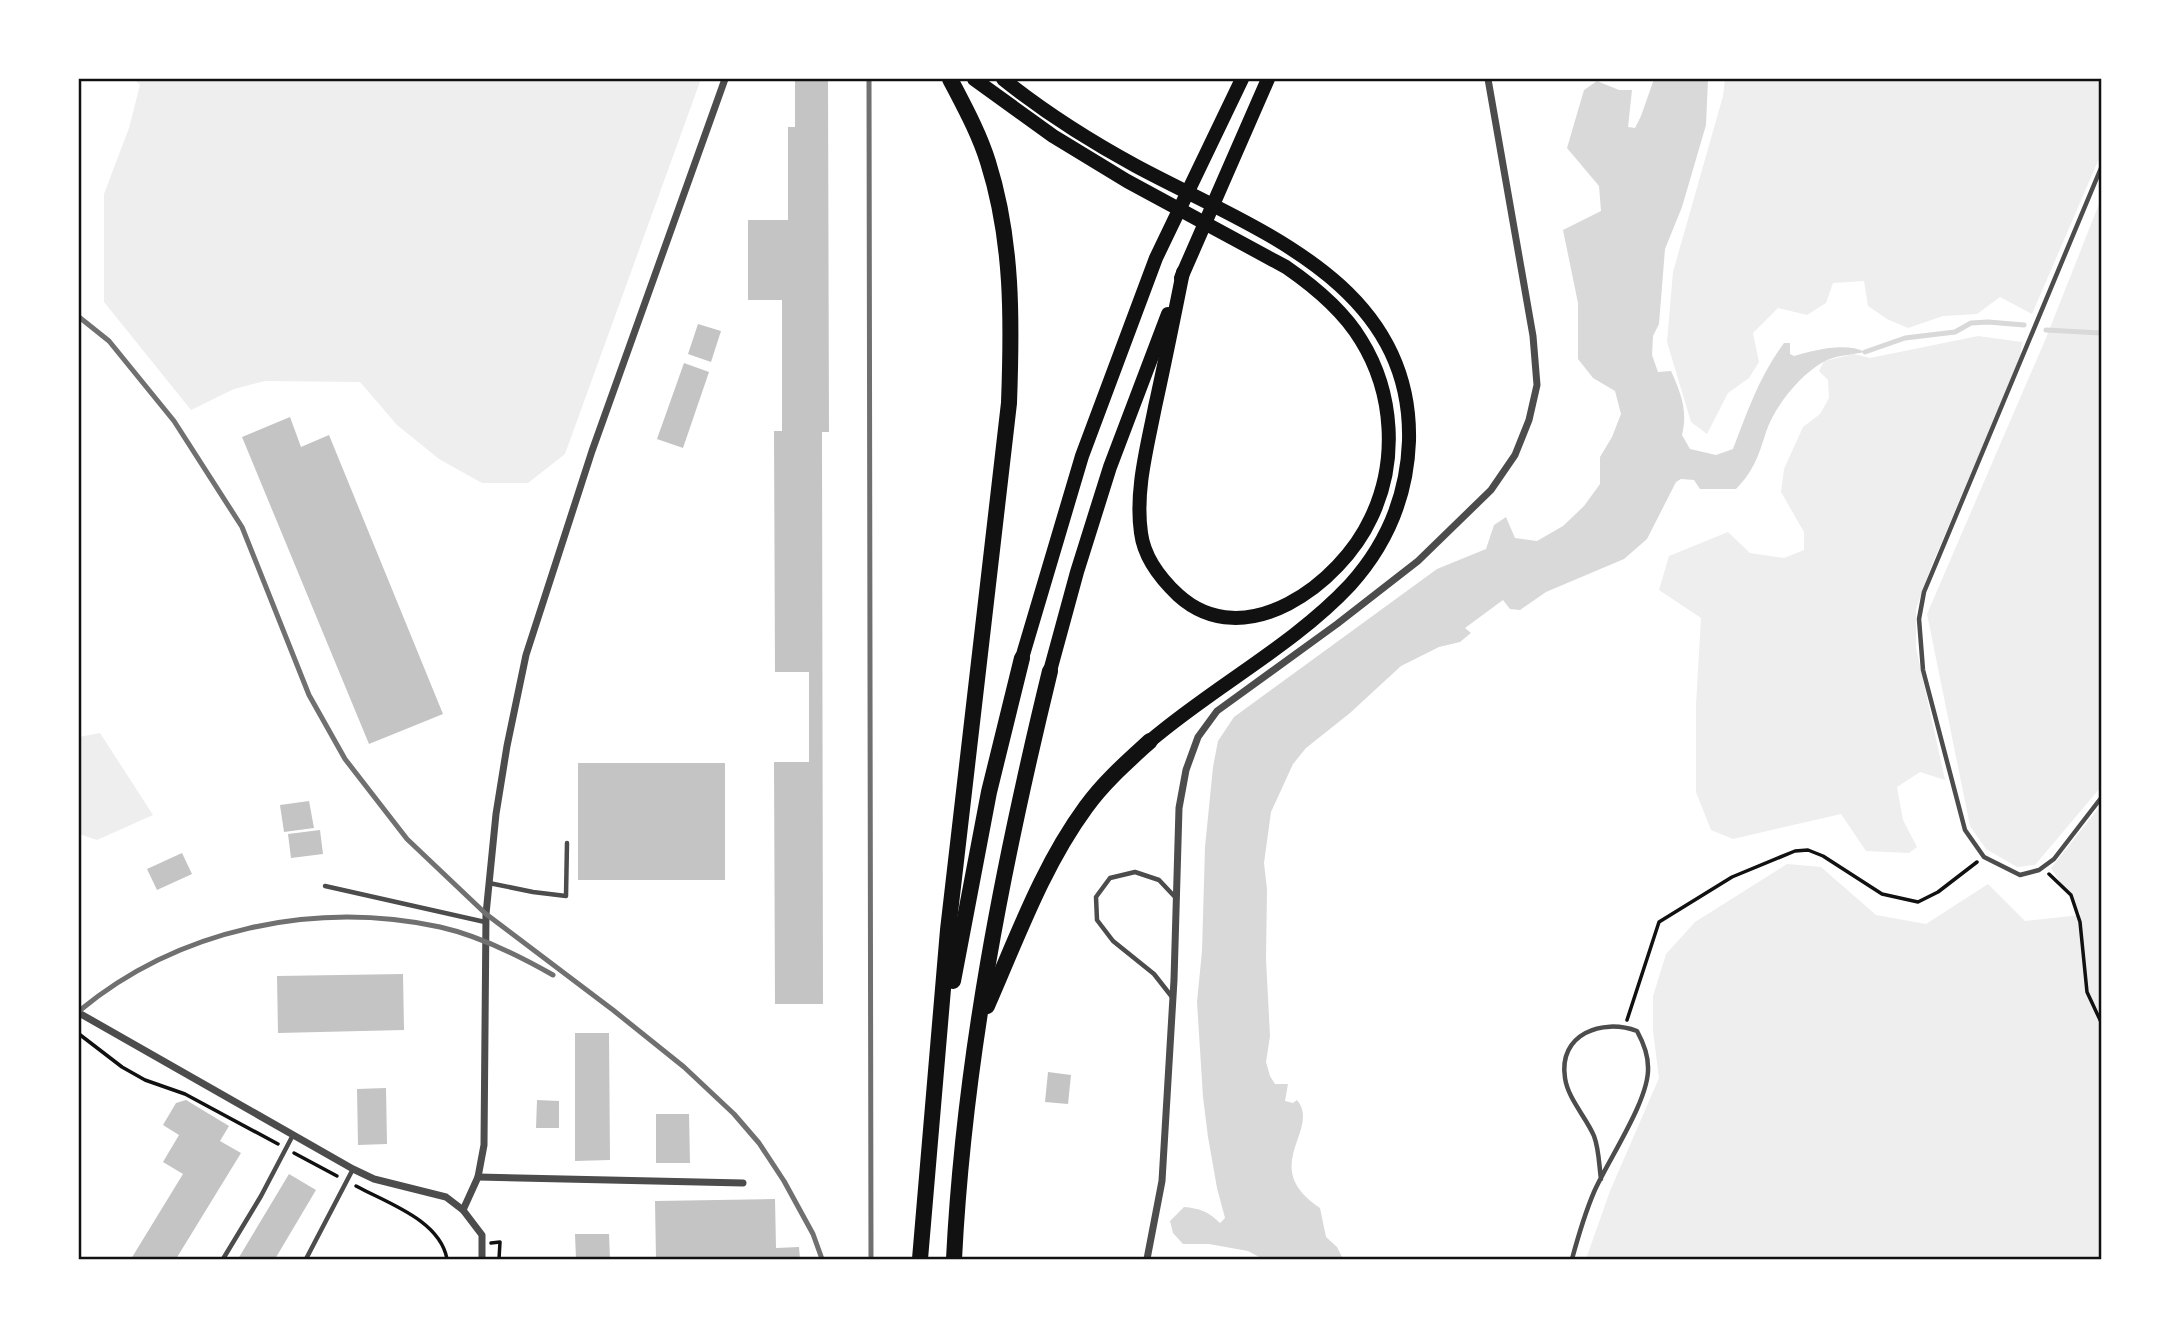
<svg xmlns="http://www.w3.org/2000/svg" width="2180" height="1338" viewBox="0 0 2180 1338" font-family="Ubuntu,sans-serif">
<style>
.green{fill:#eee}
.water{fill:#d9d9d9}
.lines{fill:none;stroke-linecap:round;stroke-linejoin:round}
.stream{stroke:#d9d9d9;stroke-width:5}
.building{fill:#c4c4c4}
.path{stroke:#111;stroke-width:3.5}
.service{stroke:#4c4c4c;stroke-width:4.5}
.minor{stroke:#4c4c4c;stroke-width:7}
.primary{stroke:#111;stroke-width:14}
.motorway{stroke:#111;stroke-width:16}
.rail{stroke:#707070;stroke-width:5}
.neatline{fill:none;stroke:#111;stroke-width:2.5}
</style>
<rect width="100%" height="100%" fill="#fff"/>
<g class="green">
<polygon points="134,79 701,79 565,454 528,483 482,483 439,459 397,425 360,382 265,381 234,389 191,410 104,302 104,194 129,128 140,85"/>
<polygon points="1725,79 2101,79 2101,154 2032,314 2000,297 1977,314 1943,316 1908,328 1887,319 1868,306 1864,281 1833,283 1826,303 1807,315 1778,308 1753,333 1759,362 1749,378 1728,393 1707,434 1691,422 1667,342 1673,272 1723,96"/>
<polygon points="2101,199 2101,787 2035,865 2017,867 1986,849 1970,826 1927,614 2046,338"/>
<polygon points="1978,336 2022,342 2020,358 1931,567 1916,609 1916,648 1945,780 1920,772 1897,787 1903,820 1917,847 1909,853 1866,851 1841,814 1733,839 1711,830 1696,792 1696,705 1701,618 1659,590 1669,556 1728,532 1750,553 1784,558 1804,550 1804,532 1781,492 1784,469 1803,427 1820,414 1829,398 1828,380 1819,371 1824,361 1854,354 1870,358"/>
<polygon points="100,733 153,815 97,840 79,834 79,737"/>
<polygon points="2101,805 2101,1259 1586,1259 1610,1191 1659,1078 1653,1031 1653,996 1666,954 1695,922 1787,864 1821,867 1876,915 1926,924 1988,884 2025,921 2081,915 2051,868"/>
</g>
<path class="water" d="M1654,79H1708L1706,125L1682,207L1665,249L1659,324L1653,336L1652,355L1658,372L1671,371C1681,393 1688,411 1682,435L1690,449L1716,455L1733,449C1747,412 1760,375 1784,343H1790V354L1794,356C1814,350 1846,342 1865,352C1852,355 1835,355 1823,362C1799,376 1775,406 1766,432C1759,455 1753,472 1736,489H1700L1694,480L1681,479L1676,482L1647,539L1624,559L1546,592L1520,610L1510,609L1503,600L1465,628L1471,633L1460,642L1439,647L1401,666L1350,713L1306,748L1293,764L1271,812L1264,863L1267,889L1266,959L1270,1036L1266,1062L1270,1076L1275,1084H1288L1285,1101L1293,1103L1297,1100C1322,1130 1257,1166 1320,1208L1326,1237L1337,1247L1343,1259H1263L1248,1251L1209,1244H1183L1173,1233L1170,1221L1184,1207C1199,1208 1209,1212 1220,1223L1225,1218L1217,1188L1208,1137L1203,1097L1197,1002L1202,951L1205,847L1213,767L1218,741L1234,717L1437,569L1486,549L1494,525L1506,517L1515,538L1537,541L1563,526L1584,506L1600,484V457L1612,437L1621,414L1615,391L1593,378L1578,359V303L1563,230L1601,211L1599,186L1567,148L1584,90L1597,81L1619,90H1632L1628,127L1635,128L1641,116Z"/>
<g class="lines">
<g class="stream">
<polyline points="2046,330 2101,333"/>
<polyline points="1865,352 1905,338 1955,332 1971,323 1988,322 2024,325"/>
</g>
</g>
<g class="building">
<polygon points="795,79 828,79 829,432 822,432 823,1004 775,1004 774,762 809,762 809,672 775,672 774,431 782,431 782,300 748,300 748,220 788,220 788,127 795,127"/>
<polygon points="698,324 721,331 711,362 688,354"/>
<polygon points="684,363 709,372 683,448 657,439"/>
<polygon points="290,417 301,447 329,435 443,714 369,744 242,437"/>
<rect x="578" y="763" width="147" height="117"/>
<polygon points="309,801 314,828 284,832 280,805"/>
<polygon points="320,830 323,854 291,858 288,834"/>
<polygon points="182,853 192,874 157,890 147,869"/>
<polygon points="403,974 404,1030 278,1033 277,976"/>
<polygon points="575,1033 609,1033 610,1160 575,1161"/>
<polygon points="1048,1072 1071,1075 1068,1104 1045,1102"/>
<polygon points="386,1088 387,1144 358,1145 357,1089"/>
<polygon points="186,1100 229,1126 220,1141 241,1153 176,1259 131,1259 183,1174 163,1162 179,1135 163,1125 176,1103"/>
<polygon points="537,1100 559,1101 559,1128 536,1128"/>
<polygon points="656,1114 689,1114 690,1163 656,1163"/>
<polygon points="289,1174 316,1190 275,1259 238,1259"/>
<polygon points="775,1199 776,1248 799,1247 800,1259 656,1259 655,1201"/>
<polygon points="575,1234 609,1234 610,1259 576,1259"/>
</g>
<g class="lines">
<g class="path">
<polyline points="2049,874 2071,895 2080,922 2087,992 2101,1022"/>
<polyline points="1627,1020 1659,922 1732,877 1795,851 1808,850 1823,856 1882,894 1918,902 1938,892 1977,862"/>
<polyline points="79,1034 122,1067 145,1080 185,1094 278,1144"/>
<polyline points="294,1153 337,1176"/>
<path d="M356,1186C387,1203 440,1220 447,1259"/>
<polyline points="491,1243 500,1242 499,1259"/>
</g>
<g class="service">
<polyline points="2101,168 1924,592 1919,619 1923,670 1965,830 1984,857 2020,875 2039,870 2054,859 2101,798"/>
<polyline points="489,883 533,892 566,896 567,843"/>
<polyline points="325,886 485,922"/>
<polyline points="1172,997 1154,974 1113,941 1097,920 1096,897 1110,878 1135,872 1159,880 1175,897"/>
<polyline points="223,1259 261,1196 293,1135"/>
<polyline points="306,1259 353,1169"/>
<path d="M1572,1259C1578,1237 1585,1213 1594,1192C1608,1160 1650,1099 1648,1067C1648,1054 1643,1042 1637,1031C1602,1018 1558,1034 1565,1078C1568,1099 1586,1117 1594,1136C1599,1149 1599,1165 1601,1179"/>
</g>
<g class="minor">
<polyline points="79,1013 353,1169 374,1179 446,1197 463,1210 482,1235 482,1259"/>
<polyline points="478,1177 743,1183"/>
<polyline points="463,1210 478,1177 484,1145 486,914 496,814 507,746 526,655 592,451 725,79"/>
<polyline points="1147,1259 1162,1181 1174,980 1179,808 1186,770 1198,737 1217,711 1337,624 1418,561 1491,490 1515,455 1529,420 1537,385 1533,336 1488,79"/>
</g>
<g class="primary">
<path d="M974,79L1053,136L1127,181L1286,267C1315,287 1343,310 1361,340C1394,393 1398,462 1371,518C1341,583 1245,656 1178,595C1161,579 1144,557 1141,533C1135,491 1147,448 1155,407C1165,362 1174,317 1183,272"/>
<path d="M1003,79C1043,111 1090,141 1136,166C1251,228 1413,281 1409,441C1407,496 1387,544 1350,585C1294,645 1213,687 1150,741"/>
<polyline points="1181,278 1268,79"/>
<polyline points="1022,658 1082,456 1156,258 1242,79"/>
<polyline points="1050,671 1077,572 1110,467 1168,314"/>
</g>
<g class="motorway">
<polyline points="953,981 989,792 1022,658"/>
<path d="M987,1006C1017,938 1042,867 1086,807C1104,782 1127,762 1150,741"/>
<path d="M920,1259L948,930L1009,403C1012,321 1013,241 988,162C979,133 964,106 950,79"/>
<path d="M954,1259C964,1060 1003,864 1050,671"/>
</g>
<g class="rail">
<polyline points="869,79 871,1259"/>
<polyline points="79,317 109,341 174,421 242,527 309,695 345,759 407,839 486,914 613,1010 684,1067 734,1114 759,1143 784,1181 813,1234 822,1259"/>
<path d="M79,1011C178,929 314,900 440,927C480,936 518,955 553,975"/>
</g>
</g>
<rect width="2180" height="1338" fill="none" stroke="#ffffff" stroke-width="161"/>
<rect x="80" y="80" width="2020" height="1178" class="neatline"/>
</svg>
